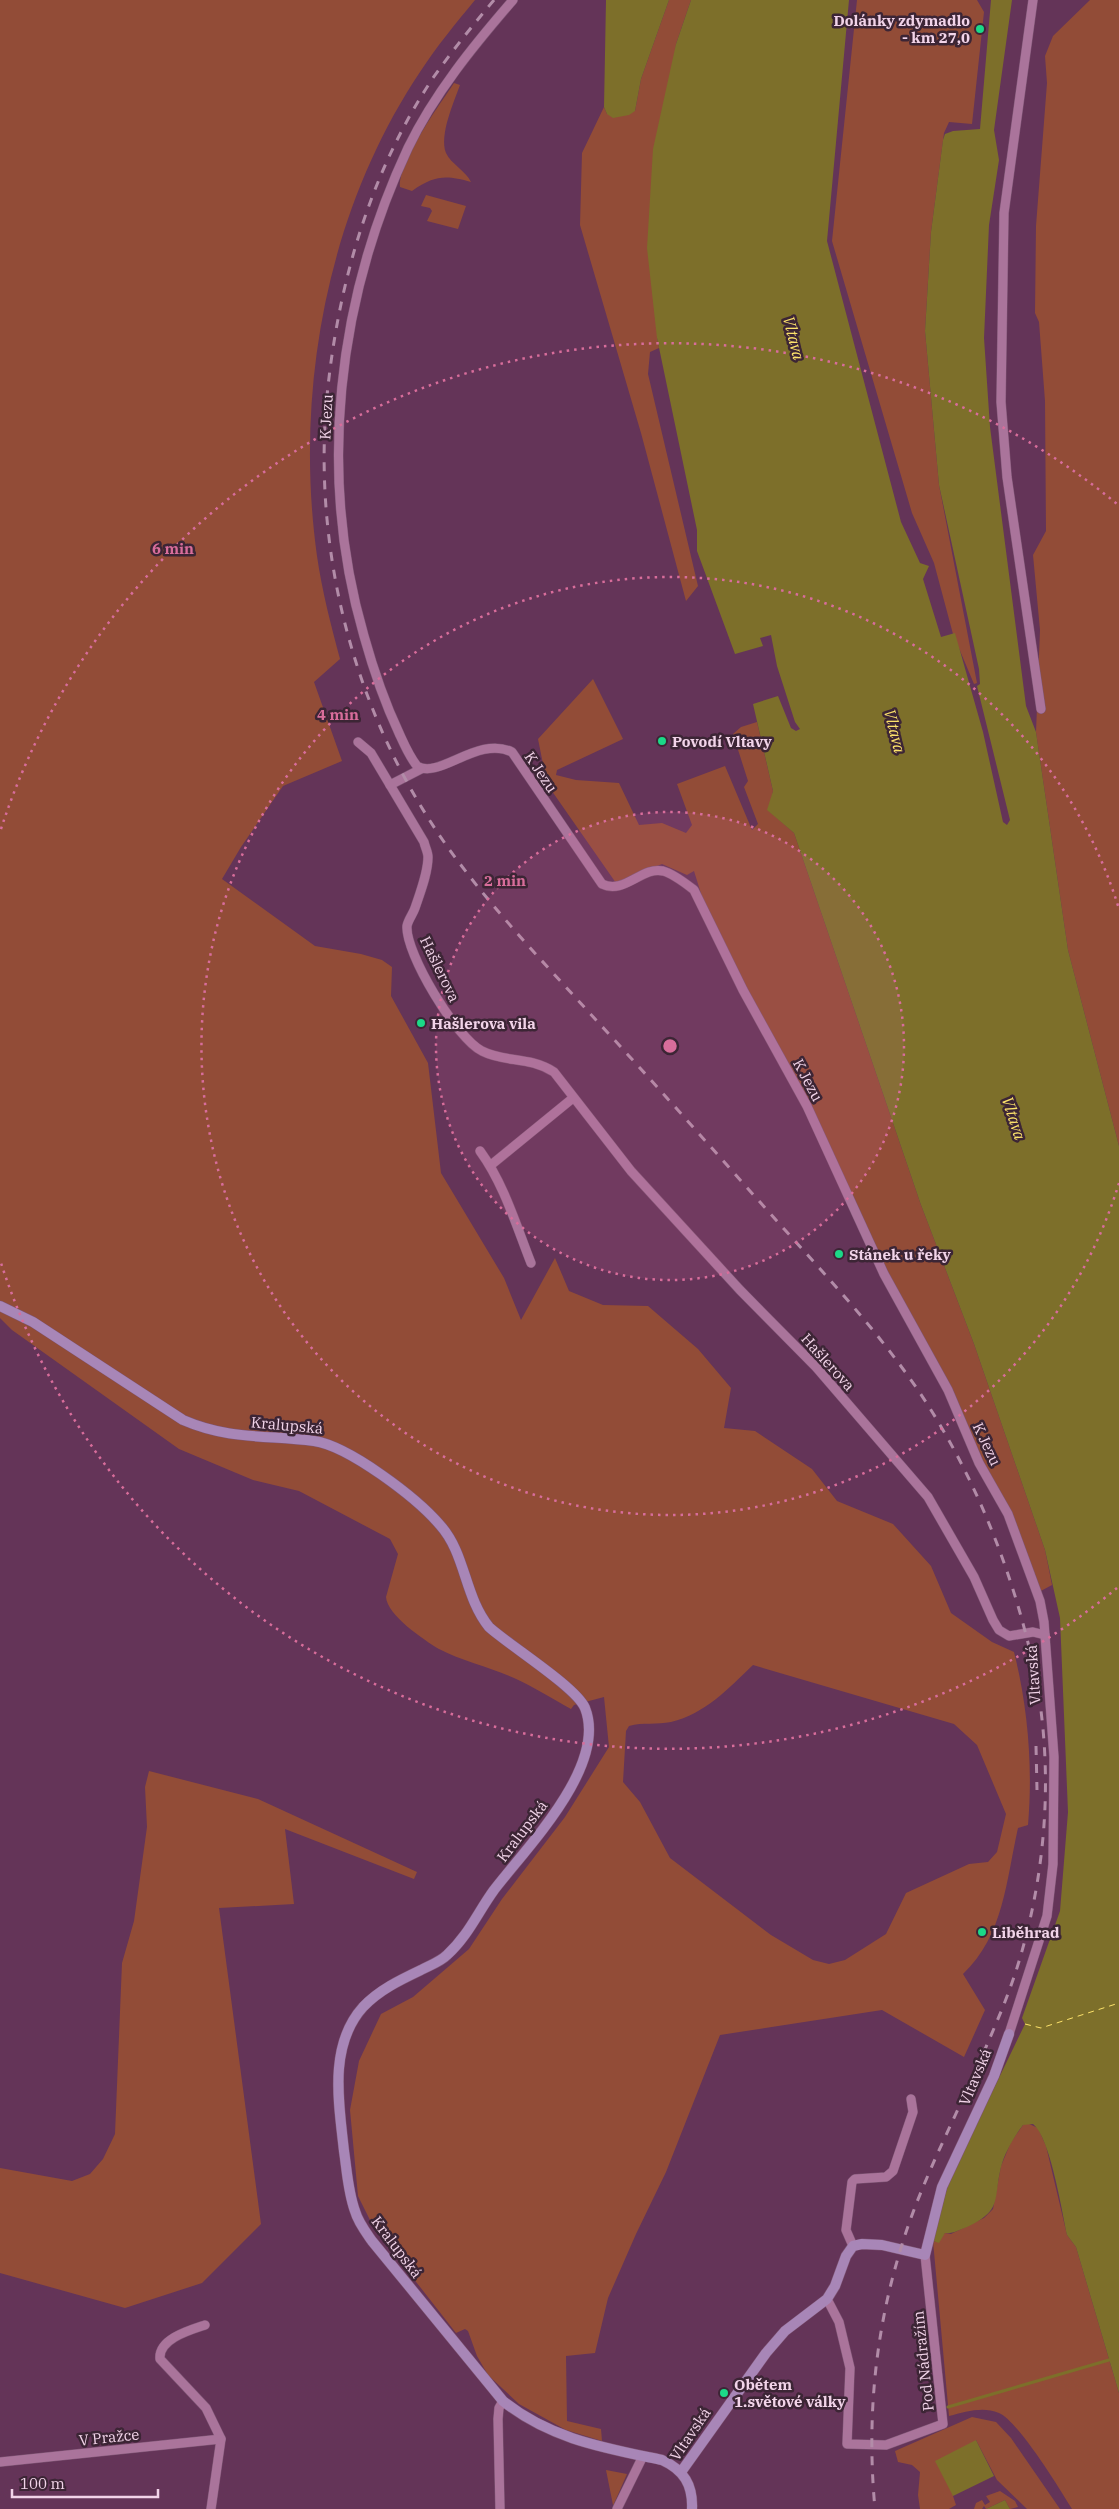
<svg xmlns="http://www.w3.org/2000/svg" width="1119" height="2509" viewBox="0 0 1119 2509" font-family="'IBM Plex Serif',serif">
<style>
.green{fill:#924c37;fill-rule:evenodd}
.water{fill:#7d6f2a}
.lines{fill:none;stroke-linecap:round;stroke-linejoin:round}
.stream{stroke:#7d6f2a;stroke-width:3}
.ferry{stroke:#fde36b;stroke-width:1;stroke-dasharray:6 5;stroke-linecap:butt}
.street-casing{stroke:#7e5574;stroke-width:10}
.secondary-casing{stroke:#7e5574;stroke-width:11}
.street{stroke:#aa749b;stroke-width:9}
.secondary{stroke:#a886b7;stroke-width:10}
.rail{stroke:#b28ca8;stroke-width:3;stroke-dasharray:9 9;stroke-linecap:butt}
.ring{fill:none;stroke:#d86d9b;stroke-width:2.5;stroke-dasharray:2.5 5}
.poi-dot{fill:#1bd988;stroke:#3c2535;stroke-width:2}
.labels{text-anchor:middle;dominant-baseline:central;stroke-width:5;stroke-linejoin:round;paint-order:stroke}
.poi-label{font-size:15px;font-weight:bold;fill:#f2d4e9;stroke:#3c2535;text-anchor:start}
.street-label{font-size:15px;fill:#f2d4e9;stroke:#3c2535}
.water-label{font-size:16px;font-style:italic;fill:#fde36b;stroke:#3c2535}
.centre{fill:#d86d9b;stroke:#3c2535;stroke-width:2.5}
.ring-label{font-size:15px;text-anchor:middle;font-weight:bold;fill:#d86d9b;stroke:#3c2535;stroke-width:5;stroke-linejoin:round;paint-order:stroke}
</style>
<rect width="100%" height="100%" fill="#643458"/>
<g class="green">
<path d="M0,0H475C456,23 437,46 420,72C327,211 294,391 317,556C322,591 331,625 340,659L314,682L342,761L283,786L241,847L222,879L315,946L361,954L382,960L392,967L391,996L428,1063L441,1173L504,1278L521,1320L555,1258L569,1291L603,1305L648,1306L698,1349L731,1388L724,1428L755,1431L812,1469L837,1501L893,1524L931,1566L951,1613L992,1642L1014,1652C1028,1707 1033,1768 1028,1825L1018,1828C1006,1881 1004,1935 963,1974L985,2010L964,2057L882,2010L720,2035L666,2172L636,2234L608,2298L595,2353L566,2356L567,2421L601,2429L602,2441L566,2430L519,2404L488,2375L477,2356L468,2331L465,2329L456,2333L374,2228L358,2196L350,2110L359,2061L381,2014L413,1997L469,1949L502,1899L565,1817L609,1747L604,1697L574,1705L571,1709C553,1699 534,1687 514,1678C490,1667 462,1661 439,1649C424,1640 387,1615 386,1597L398,1554L390,1539L299,1491L253,1480L179,1449L12,1330L0,1318ZM753,1665L954,1724L977,1745L1006,1814L997,1852L988,1862L969,1864L906,1893L886,1934L845,1960L829,1964L813,1960L771,1935L670,1858L640,1802L623,1782L626,1731L629,1726C643,1722 657,1725 671,1722C705,1714 729,1688 753,1665Z"/>
<polygon points="669,0 691,0 676,44 657,338 659,348 650,352 648,374 698,586 686,601 641,433 580,225 582,153 604,107 607,114 635,111 641,79"/>
<polygon points="857,0 977,0 984,12 972,124 949,122 944,133 931,232 925,331 939,485 977,683 974,684 953,634 934,563 912,513 832,241"/>
<polygon points="1090,0 1119,0 1119,1146 1068,950 1036,732 1040,630 1033,555 1046,531 1045,401 1039,322 1035,313 1036,226 1047,83 1045,56 1053,36"/>
<path d="M454,83L460,85C454,102 439,135 446,153C451,164 466,171 471,182C446,175 435,175 412,191L400,187C398,161 439,106 454,83Z"/>
<polygon points="426,195 466,206 458,229 427,221 432,211 430,208 421,206"/>
<polygon points="593,679 623,739 557,770 556,775 576,780 619,783 639,825 662,823 686,833 692,825 677,784 725,766 752,830 758,824 744,787 748,781 733,734 741,727 757,722 773,791 769,811 794,833 921,1205 974,1344 1045,1550 1052,1585 1037,1593 1008,1514 708,916 694,871 687,875 662,864 616,883 547,784 538,739"/>
<polygon points="149,1771 258,1799 417,1872 414,1879 285,1829 294,1904 219,1908 261,2224 202,2283 125,2308 0,2273 0,2168 72,2181 90,2174 103,2159 115,2134 122,1963 134,1921 147,1827 145,1787"/>
<path d="M1027,2123L1038,2128L1046,2146L1067,2235L1076,2247L1119,2393V2509H1072C1060,2489 1018,2421 999,2413C982,2406 966,2412 949,2416L933,2241L936,2242L945,2233L951,2234L984,2218L993,2209L1001,2166L1011,2142L1023,2125Z"/>
<polygon points="972,2417 996,2422 1011,2438 1060,2509 1027,2509 997,2480 976,2440 953,2496 956,2505 949,2509 920,2509 918,2495 920,2472 912,2465 898,2462 895,2451"/>
<polygon points="606,2470 627,2474 613,2506 613,2505"/>
<polygon points="1000,2491 1015,2501 1018,2507 1010,2509 1005,2500 986,2509 984,2506 982,2509 974,2509 976,2503 982,2500 985,2505 990,2502 986,2496"/>
</g>
<g class="water">
<polygon points="606,0 669,0 641,79 635,111 629,115 613,118 607,114 604,107"/>
<path d="M691,0H849L827,241L901,522L920,563L929,566L923,579L941,637L955,633L983,732L1003,822L1007,825L1010,820L977,686L980,684L979,669L939,485L925,331L931,232L943,140L945,134L953,131L980,129L991,0H1012L994,130L999,160L989,225L984,338L990,427L1026,706L1036,732L1068,950L1119,1146V2393L1076,2247L1067,2235C1062,2211 1050,2137 1033,2124L1023,2125C1014,2137 1005,2152 1001,2167C993,2200 1003,2210 967,2227C959,2230 953,2234 945,2233L939,2243L933,2241L949,2181L1025,2024L1022,2018L1060,1911L1068,1812L1060,1618L1045,1550L974,1344L921,1205L794,833L767,810L773,791L753,704L778,696L791,728L796,731L800,729L795,722L777,666L771,635L760,638L763,646L735,654L697,551V530L657,338L647,248L653,149L676,44Z"/>
<polygon points="976,2440 994,2476 953,2496 935,2461"/>
<polygon points="1005,2500 1010,2509 986,2509"/>
</g>
<g class="lines">
<polyline class="stream" points="948,2407 1109,2360"/>
<polyline class="ferry" points="1025,2024 1041,2028 1119,2003"/>
<defs>
<g id="street">
<path d="M513,0C474,45 434,94 408,148C337,300 317,474 364,636C374,672 383,699 399,733C404,744 409,756 417,766C439,780 478,735 512,752L602,884C624,895 642,866 663,871C674,874 685,883 694,890L743,990L807,1106L884,1274L948,1390L979,1463L1008,1514L1040,1601L1044,1622L1054,1757L1053,1864L1047,1916L1009,2034"/>
<polyline points="1033,0 1004,213 1001,402 1007,477 1041,709"/>
<path d="M358,742L371,753L424,842C425,847 428,852 428,857C428,873 420,893 415,908C413,914 408,920 407,926C405,953 457,1039 482,1051C505,1063 529,1056 554,1072L631,1171L740,1290L816,1367L928,1497L974,1577L993,1620L999,1630L1009,1636L1033,1632L1045,1635"/>
<polyline points="390,785 421,769"/>
<path d="M480,1151C504,1184 516,1225 531,1263"/>
<polyline points="491,1165 573,1098"/>
<polyline points="853,2246 846,2230 852,2182 855,2179 886,2177 893,2171 913,2112 911,2099"/>
<polyline points="827,2299 839,2322 850,2368 847,2444 886,2445 943,2424 925,2255"/>
<path d="M205,2325C190,2330 158,2339 160,2359L206,2408L221,2439L211,2509"/>
<polyline points="0,2462 221,2439"/>
<polyline points="500,2509 498,2419 499,2408 503,2401"/>
<polyline points="617,2509 643,2456"/>
</g>
<g id="secondary">
<path d="M0,1306L33,1322L183,1420C229,1440 267,1435 314,1441C349,1446 417,1498 440,1525C466,1554 464,1596 489,1627C510,1646 576,1687 585,1708C608,1766 526,1848 494,1890C478,1912 468,1936 447,1955C440,1962 430,1965 421,1970C400,1980 379,1990 363,2007C328,2046 339,2104 344,2151C347,2171 348,2192 355,2211C358,2222 365,2231 372,2241L503,2401C550,2439 605,2448 662,2460C684,2470 693,2485 692,2509"/>
<polyline points="681,2472 766,2353 785,2331 827,2299 835,2286 846,2256 853,2246 862,2244 882,2245 925,2255 942,2187 994,2076 1009,2034"/>
</g>
</defs>
<use href="#street" class="street-casing"/>
<use href="#secondary" class="secondary-casing"/>
<use href="#street" class="street"/>
<use href="#secondary" class="secondary"/>
<g class="rail">
<path d="M494,0C473,25 452,51 433,78C370,172 338,284 327,396C312,555 356,719 449,849C493,910 546,965 596,1020C660,1089 722,1160 785,1230C832,1282 880,1334 920,1393C974,1474 1012,1569 1033,1664C1055,1765 1047,1874 1016,1971C1006,2002 992,2033 979,2063C951,2127 917,2190 898,2258C874,2340 867,2424 875,2509"/>
<polyline points="1036,1746 1037,1790"/>
</g>
</g>
<circle cx="670" cy="1046" r="234" fill="#d86d9b" fill-opacity=".12"/>
<g class="ring">
<circle cx="670" cy="1046" r="234"/>
<path d="M1119 1183A469 469 0 1 1 1119 909"/>
<path d="M1117 1588A703 703 0 0 1 1 1263M1 829A703 703 0 0 1 1117 504"/>
</g>
<g class="poi-dot">
<circle cx="980" cy="29" r="5"/>
<circle cx="662" cy="741" r="5"/>
<circle cx="421" cy="1023" r="5"/>
<circle cx="839" cy="1254" r="5"/>
<circle cx="982" cy="1932" r="5"/>
<circle cx="724" cy="2393" r="5"/>
</g>
<g class="labels">
<g class="poi-label">
<text x="970" y="20" text-anchor="end">Dolánky zdymadlo<tspan x="970" dy="17">- km 27,0</tspan></text>
<text x="672" y="741">Povodí Vltavy</text>
<text x="431" y="1023">Hašlerova vila</text>
<text x="849" y="1254">Stánek u řeky</text>
<text x="992" y="1932">Liběhrad</text>
<text x="734" y="2384">Obětem<tspan x="734" dy="17">1.světové války</tspan></text>
</g>
<g class="street-label">
<text transform="translate(326 417) rotate(-87)">K Jezu</text>
<text transform="translate(541 772) rotate(56)">K Jezu</text>
<text transform="translate(440 969) rotate(64)">Hašlerova</text>
<text transform="translate(808 1080) rotate(62)">K Jezu</text>
<text transform="translate(828 1362) rotate(48)">Hašlerova</text>
<text transform="translate(287 1425) rotate(5)">Kralupská</text>
<text transform="translate(987 1444) rotate(65)">K Jezu</text>
<text transform="translate(1033 1675) rotate(-94)">Vltavská</text>
<text transform="translate(522 1831) rotate(-53)">Kralupská</text>
<text transform="translate(975 2077) rotate(-67)">Vltavská</text>
<text transform="translate(397 2247) rotate(53)">Kralupská</text>
<text transform="translate(923 2361) rotate(-96)">Pod Nádražím</text>
<text transform="translate(690 2434) rotate(-56)">Vltavská</text>
<text transform="translate(109 2437) rotate(-6)">V Pražce</text>
</g>
<g class="water-label">
<text transform="translate(794 338) rotate(76)">Vltava</text>
<text transform="translate(895 731) rotate(76)">Vltava</text>
<text transform="translate(1014 1118) rotate(72)">Vltava</text>
</g>
</g>
<circle cx="670" cy="1046" r="8" class="centre"/>
<g class="ring-label">
<text x="173" y="554">6 min</text>
<text x="338" y="720">4 min</text>
<text x="505" y="886">2 min</text>
</g>
<path d="M12 2489v8h146v-8" fill="none" stroke="#f2d4e9" stroke-width="2.5"/>
<text x="20" y="2489" font-size="15" fill="#f2d4e9" stroke="#3c2535" stroke-width="4" paint-order="stroke">100 m</text>
</svg>
